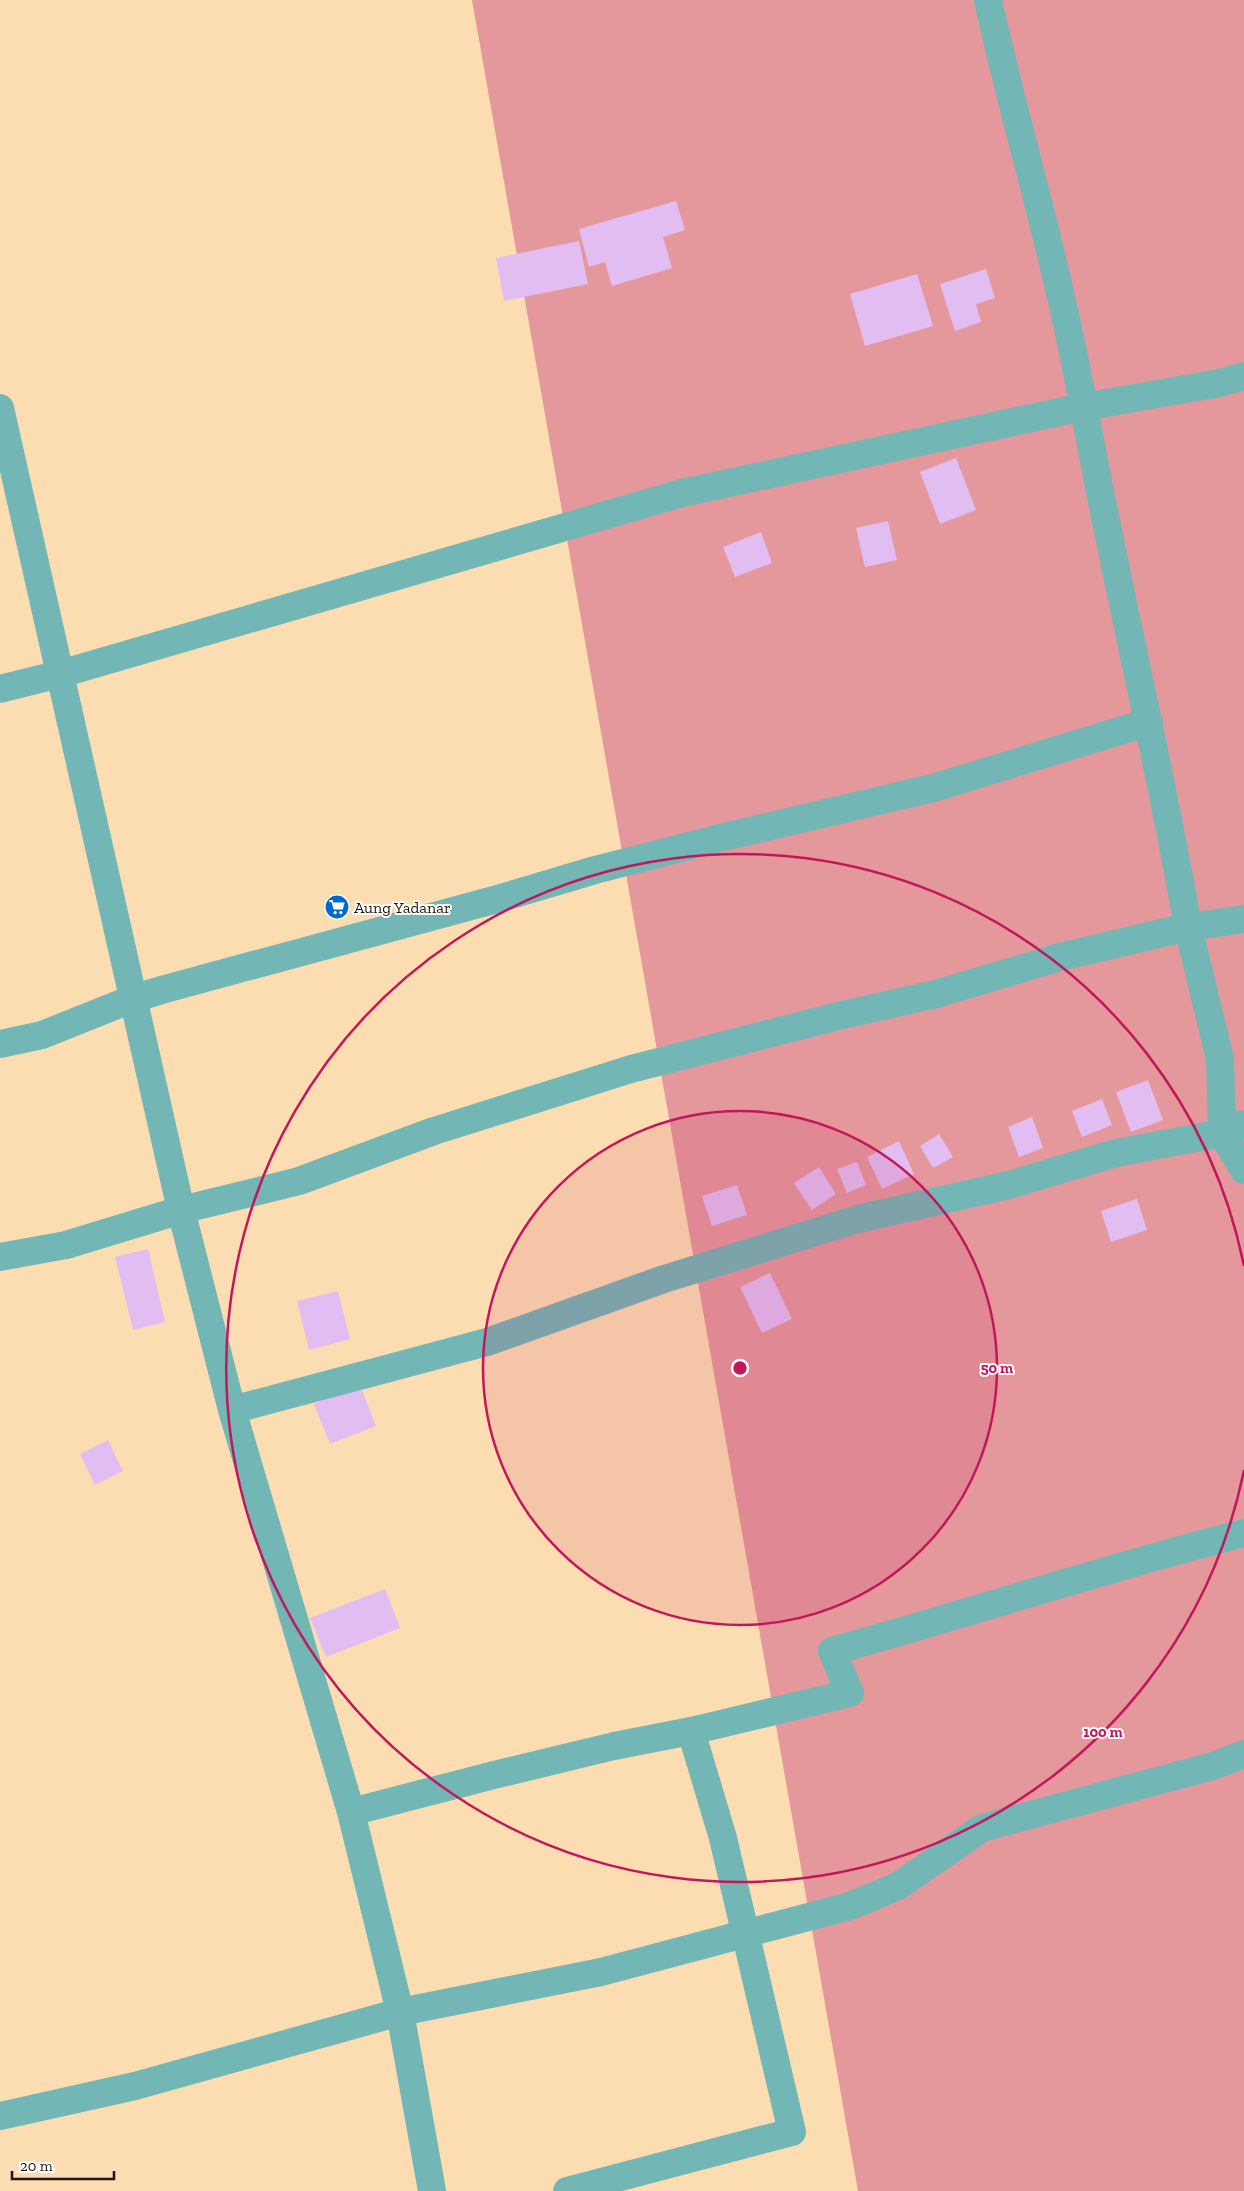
<svg xmlns="http://www.w3.org/2000/svg" width="1244" height="2191" viewBox="0 0 1244 2191" font-family="'Zilla Slab',serif">
<style>
.forest{fill:#e4989c}
.building{fill:#e2bdf1}
.lines{fill:none;stroke-linecap:round;stroke-linejoin:round}
.street{stroke:#73b6b6;stroke-width:28}
.ring{fill:none;stroke:#c2185b;stroke-width:2.5}
.labels{text-anchor:middle;dominant-baseline:central;stroke-width:4;stroke-linejoin:round;paint-order:stroke}
.poi-label{font-size:16px;fill:#211301;stroke:#fff;text-anchor:start}
.centre{fill:#c2185b;stroke:#fff;stroke-width:2.5}
.ring-label{font-size:15px;text-anchor:middle;font-weight:bold;fill:#c2185b;stroke:#fff;stroke-width:4;stroke-linejoin:round;paint-order:stroke}
</style>
<rect width="100%" height="100%" fill="#fcddb2"/>
<polygon class="forest" points="472,0 1244,0 1244,2191 858,2191"/>
<g class="building">
<polygon points="676,201 685,230 663,237 672,268 612,286 605,262 589,267 579,229"/>
<polygon points="579,241 588,284 504,301 496,258"/>
<polygon points="986,269 995,298 976,304 981,322 955,331 940,284"/>
<polygon points="917,274 933,326 865,346 850,294"/>
<polygon points="956,458 976,510 940,524 920,472"/>
<polygon points="888,521 897,560 865,567 856,528"/>
<polygon points="761,532 772,563 735,577 723,547"/>
<polygon points="1148,1080 1163,1120 1131,1132 1116,1092"/>
<polygon points="1102,1099 1112,1125 1082,1137 1072,1111"/>
<polygon points="1032,1117 1043,1148 1019,1157 1008,1127"/>
<polygon points="939,1134 953,1157 933,1168 920,1146"/>
<polygon points="899,1141 914,1174 882,1189 867,1157"/>
<polygon points="857,1162 866,1185 847,1193 837,1169"/>
<polygon points="819,1167 836,1194 812,1210 794,1183"/>
<polygon points="737,1185 747,1215 712,1226 702,1196"/>
<polygon points="1137,1199 1147,1230 1111,1242 1101,1211"/>
<polygon points="148,1249 165,1322 133,1330 115,1257"/>
<polygon points="770,1273 792,1319 762,1333 740,1287"/>
<polygon points="338,1291 350,1339 309,1350 297,1301"/>
<polygon points="360,1385 376,1426 330,1444 314,1404"/>
<polygon points="108,1440 123,1471 95,1485 80,1454"/>
<polygon points="385,1589 400,1628 326,1657 310,1618"/>
</g>
<g class="lines">
<g class="street">
<path d="M988,0C1011,106 1042,209 1065,315C1081,385 1092,456 1107,526C1134,660 1165,793 1188,927L1244,919"/>
<polyline points="0,408 181,1210 232,1410 351,1812 400,2012 432,2191"/>
<polyline points="0,689 60,674 682,493 1083,407 1220,383 1244,376"/>
<polyline points="0,1044 42,1035 132,999 165,989 501,898 595,870 728,836 933,788 1149,722"/>
<polyline points="0,1257 66,1245 181,1210 299,1181 434,1131 631,1069 838,1016 936,994 1060,957 1188,927 1220,1059 1222,1133 1244,1170"/>
<polyline points="232,1410 487,1342 664,1279 858,1219 1009,1185 1116,1153 1222,1133 1244,1124"/>
<path d="M351,1812L494,1775L614,1746L691,1731L850,1693L832,1651C970,1613 1106,1568 1244,1533"/>
<polyline points="0,2116 135,2086 400,2012 601,1972 850,1906 898,1886 982,1828 1213,1766 1244,1754"/>
<polyline points="567,2191 792,2132 723,1838 691,1731"/>
</g>
</g>
<circle cx="740" cy="1368" r="257" fill="#c2185b" fill-opacity=".12"/>
<g class="ring">
<circle cx="740" cy="1368" r="257"/>
<path d="M1244 1470A514 514 0 1 1 1244 1266"/>
</g>
<defs>
<symbol id="supermarket-disc" viewBox="-11 -11 22 22"><circle r="9.5" fill="#0369d2" stroke="#fff"/><path d="M-6-5.5h2.5l.6 2H6L4.5 2H-2.5L-4.4-4H-6ZM-1.5 3.2a1.3 1.3 0 1 0 .1 0ZM3 3.2a1.3 1.3 0 1 0 .1 0Z" fill="#fff"/></symbol>
</defs>
<g fill-rule="evenodd">
<use href="#supermarket-disc" x="323" y="893" width="28" height="28"/>
</g>
<g class="labels">
<g class="poi-label">
<text x="354" y="907">Aung Yadanar</text>
</g>
</g>
<circle cx="740" cy="1368" r="8" class="centre"/>
<g class="ring-label">
<text x="997" y="1373">50 m</text>
<text x="1103" y="1737">100 m</text>
</g>
<path d="M12 2171v8h102v-8" fill="none" stroke="#211301" stroke-width="2.5"/>
<text x="20" y="2171" font-size="15" fill="#211301" stroke="#ffffff" stroke-width="4" paint-order="stroke">20 m</text>
</svg>
